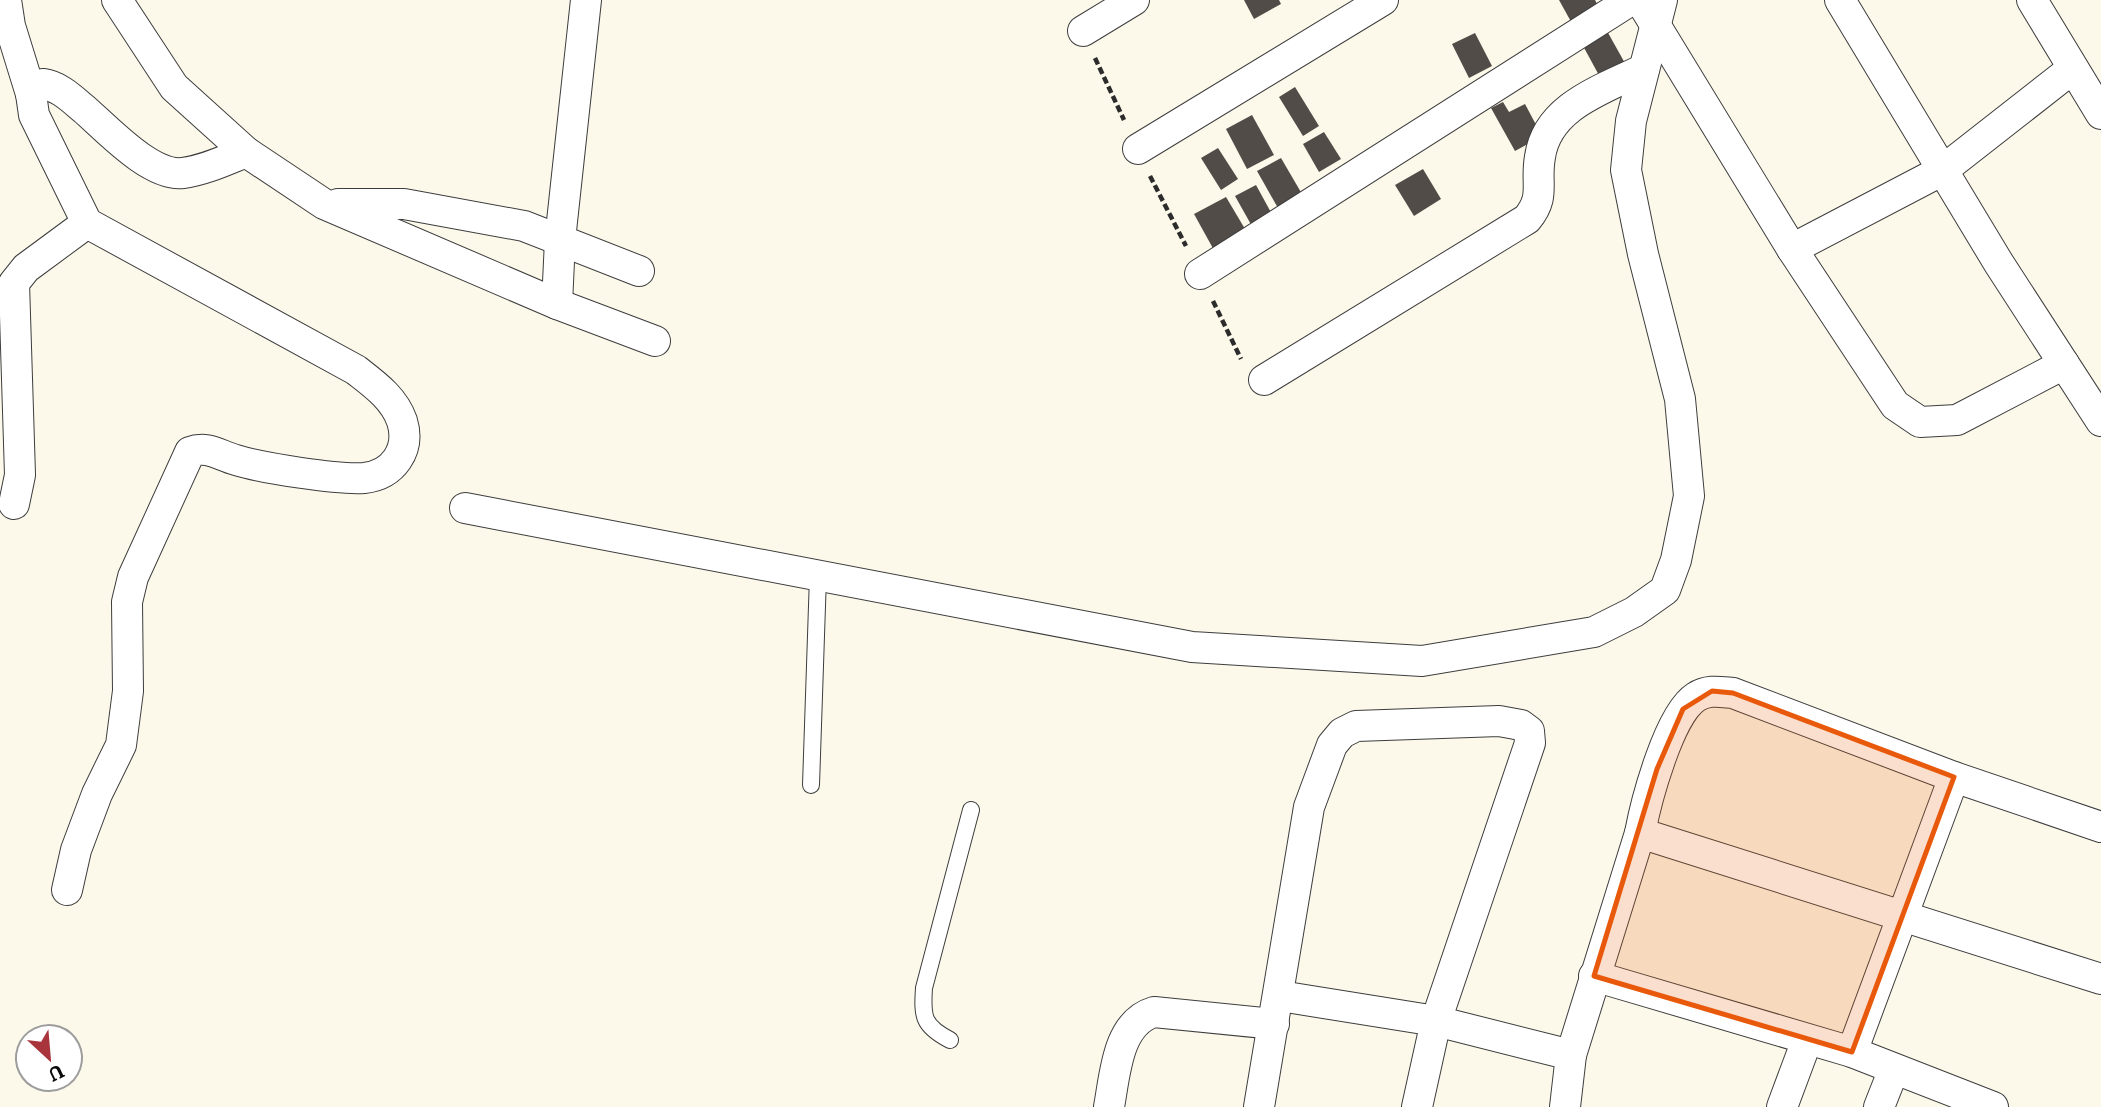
<svg xmlns="http://www.w3.org/2000/svg" width="2101" height="1107" viewBox="0 0 2101 1107" font-family="Literata,serif">
<style>
.building{fill:#514c48}
.lines{fill:none;stroke-linecap:round;stroke-linejoin:round}
.lane-casing{stroke:#3d3d3d;stroke-width:18}
.street-casing{stroke:#3d3d3d;stroke-width:32}
.path{stroke:#2c2c2c;stroke-width:4.5;stroke-dasharray:7 3.5;stroke-linecap:butt}
.lane{stroke:#fff;stroke-width:16}
.street{stroke:#fff;stroke-width:30}
.marked{fill:#e8590c;fill-opacity:0.2;stroke:#e8590c;stroke-width:5;stroke-linejoin:round}
</style>
<rect width="100%" height="100%" fill="#fcf9ea"/>
<g class="building">
<polygon points="1244,0 1279,0 1281,4 1254,19"/>
<polygon points="1559,0 1595,0 1601,11 1574,27"/>
<polygon points="1607,31 1626,65 1601,79 1582,44"/>
<polygon points="1475,33 1492,66 1469,78 1452,44"/>
<polygon points="1295,87 1319,126 1303,136 1279,97"/>
<polygon points="1503,102 1509,112 1525,104 1542,136 1515,151 1491,108"/>
<polygon points="1252,115 1274,155 1247,169 1226,129"/>
<polygon points="1324,132 1341,159 1319,172 1303,144"/>
<polygon points="1218,148 1238,179 1221,190 1201,158"/>
<polygon points="1281,158 1302,194 1278,208 1257,171"/>
<polygon points="1423,169 1441,199 1414,216 1395,185"/>
<polygon points="1256,185 1273,216 1253,228 1235,196"/>
<polygon points="1226,197 1248,234 1215,252 1194,214"/>
</g>
<g class="lines">
<defs>
<g id="lane">
<polyline points="811,785 818,576"/>
<path d="M950,1040C923,1026 922,1017 924,988L971,810"/>
</g>
<g id="street">
<polyline points="6,0 10,26 31,94"/>
<polyline points="117,0 174,87 246,152 324,204 557,304 655,341"/>
<polyline points="1640,0 1792,249 1895,405 1920,422 1957,420 2064,364"/>
<polyline points="1840,0 1998,262 2101,421"/>
<polyline points="2032,0 2101,114"/>
<polyline points="1083,31 1134,0"/>
<polyline points="1138,149 1383,0"/>
<polyline points="338,204 404,204 524,226 639,271"/>
<polyline points="1792,249 1943,170 2072,69"/>
<polyline points="1200,274 1631,0"/>
<polyline points="557,304 560,240 586,0"/>
<path d="M1264,380L1527,219C1546,196 1535,184 1540,157C1547,106 1604,89 1644,69"/>
<polyline points="14,504 20,475 14,283 26,268 87,223"/>
<polyline points="465,508 1192,647 1422,661 1594,632 1634,612 1665,590 1676,560 1689,496 1680,399 1643,254 1626,170 1631,121 1662,0"/>
<polyline points="1640,833 2101,979"/>
<path d="M67,890L76,850L97,794L121,745L128,691L127,602L133,577L190,452C208,445 220,456 236,460C261,468 339,480 364,478C393,475 411,450 402,421C394,398 374,384 356,370L87,223L34,115L31,94L43,84C59,86 72,99 84,109C107,129 151,177 183,173C205,170 226,160 246,152"/>
<polyline points="1594,976 1852,1052 1993,1107"/>
<polyline points="1280,996 1436,1021 1571,1055"/>
<polyline points="1852,1052 1954,777"/>
<path d="M1109,1107C1115,1075 1117,1023 1154,1012L1274,1024"/>
<polyline points="1259,1107 1309,807 1332,745 1342,733 1356,726 1499,721 1521,725 1529,731 1530,743 1436,1021 1417,1107"/>
<path d="M1565,1107L1571,1055L1640,833C1646,801 1669,714 1696,697C1708,689 1721,692 1733,693L1954,777L2101,827"/>
<polyline points="1782,1107 1807,1040"/>
<polyline points="1879,1107 1894,1069"/>
</g>
</defs>
<use href="#lane" class="lane-casing"/>
<use href="#street" class="street-casing"/>
<g class="path">
<polyline points="1095,58 1124,120"/>
<polyline points="1150,176 1186,246"/>
<polyline points="1213,301 1241,359"/>
</g>
<use href="#lane" class="lane"/>
<use href="#street" class="street"/>
</g>
<path class="marked" d="M1712,691L1733,693L1954,777L1852,1052L1594,976L1657,769L1683,709Z"/>
<g transform="translate(49 1058) rotate(154)"><circle r="33" fill="#ffffff" stroke="#9d9d9d" stroke-width="2"/>
<path d="M0-5L12 26L0 18L-12 26Z" fill="#a8353b"/>
<text y="-10" font-size="19" font-weight="bold" text-anchor="middle" fill="#0a0a0a">U</text>
</g>
</svg>
